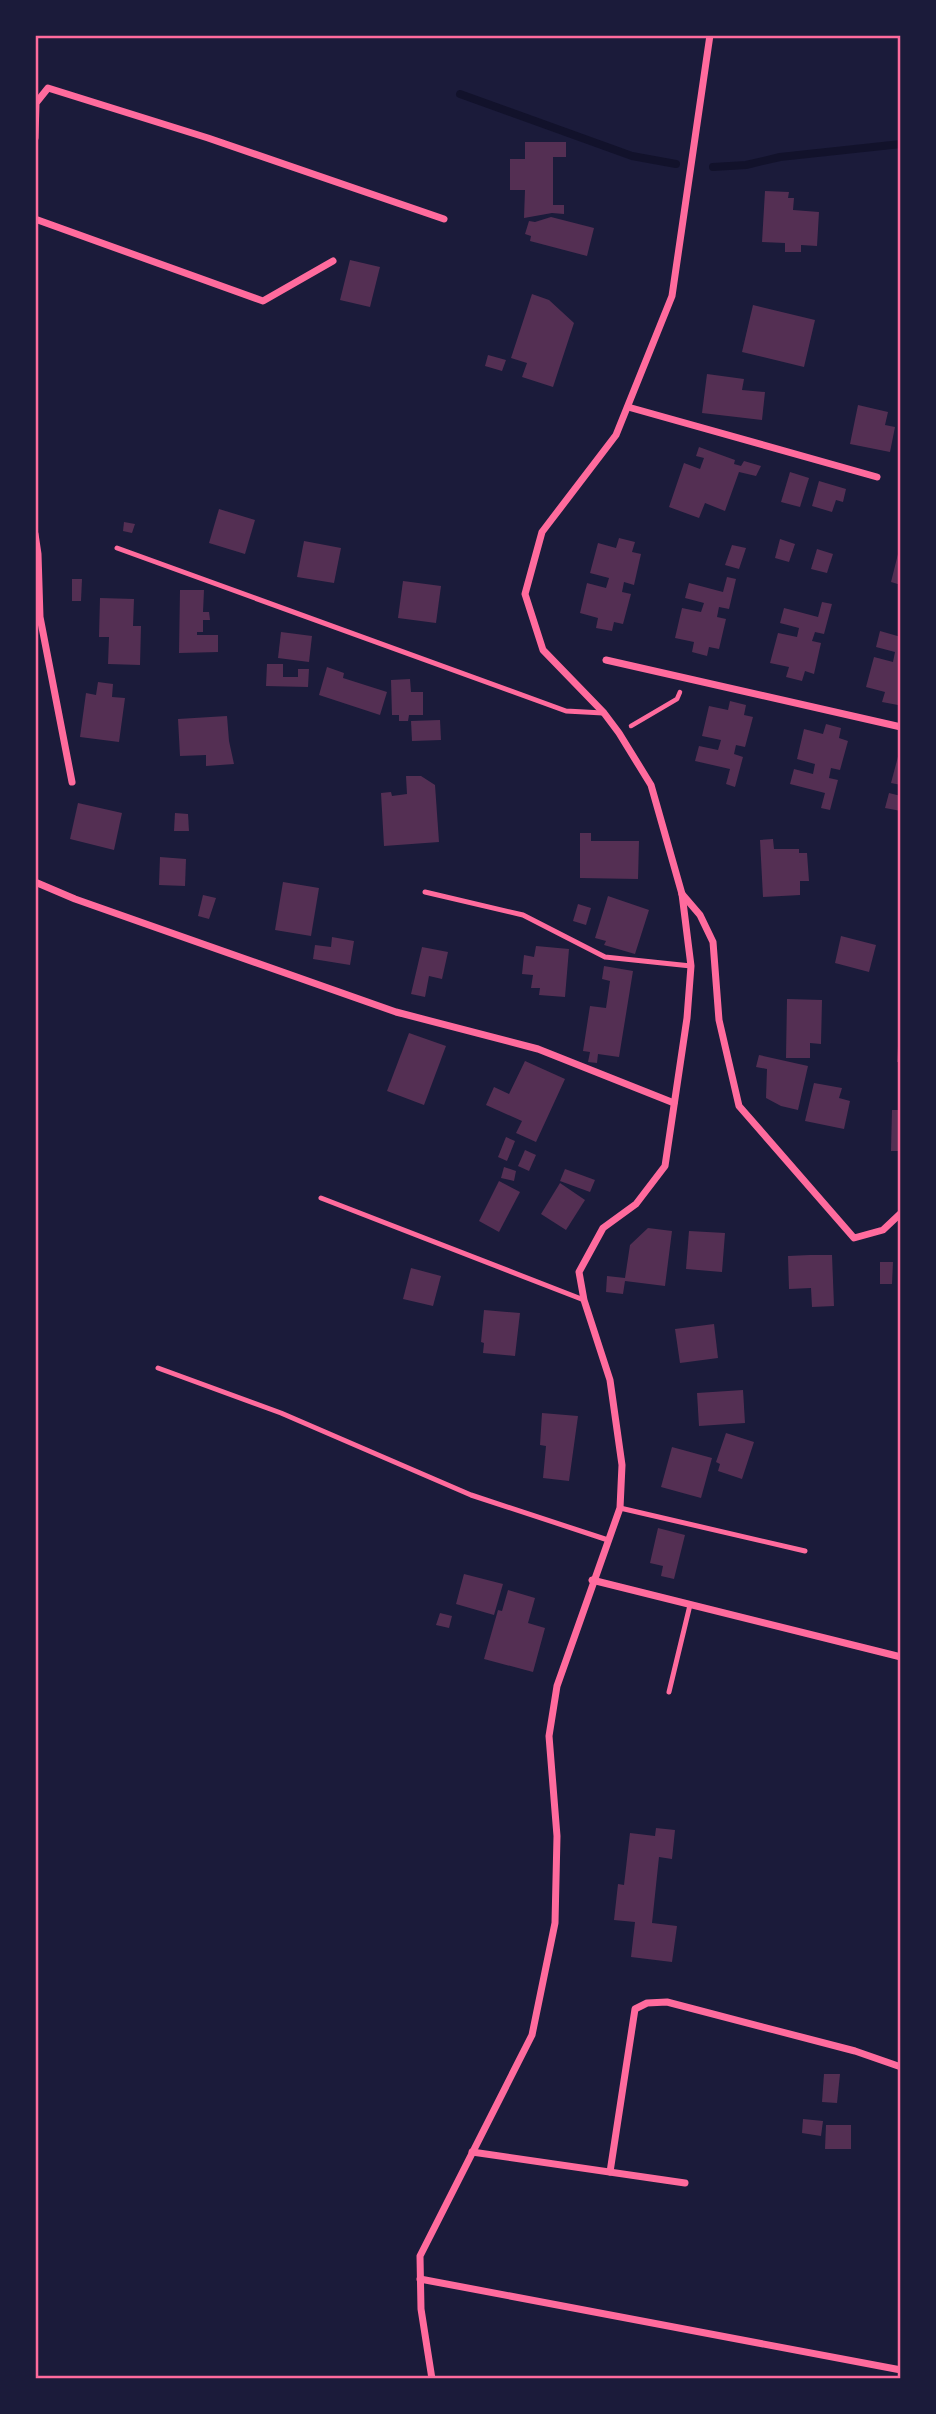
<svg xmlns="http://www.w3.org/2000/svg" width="936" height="2414" viewBox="0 0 936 2414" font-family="'Fira Sans',sans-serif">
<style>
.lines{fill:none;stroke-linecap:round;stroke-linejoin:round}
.stream{stroke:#12122b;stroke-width:8}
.building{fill:#542f53}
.path{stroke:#ff6b9d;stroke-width:4.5}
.service{stroke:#ff6b9d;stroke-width:5}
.minor{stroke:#ff6b9d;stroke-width:7}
.neatline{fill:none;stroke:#ff6b9d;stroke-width:2.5}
</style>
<rect width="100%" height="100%" fill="#1b1b3a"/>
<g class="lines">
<g class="stream">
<polyline points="460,94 632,156 676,164"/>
<polyline points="713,167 746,165 780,157 901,144"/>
</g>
</g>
<g class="building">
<polygon points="525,142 566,142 566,157 553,157 553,205 564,205 564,214 552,213 524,218 525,190 510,190 510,159 525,159"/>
<polygon points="765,191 789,192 788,198 794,198 793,210 819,212 817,246 801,245 801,252 785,252 785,243 762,242"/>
<polygon points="551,217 594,228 587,256 530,241 531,236 525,234 529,221 535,222"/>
<polygon points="350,260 380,267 370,307 340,300"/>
<polygon points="532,294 549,300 574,323 553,387 522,377 527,363 511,358"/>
<polygon points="753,305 815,320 804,367 742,352"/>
<polygon points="488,355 506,360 502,371 485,366"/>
<polygon points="707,374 744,379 742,390 765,392 762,420 702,413"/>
<polygon points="858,405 888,412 885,425 895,427 890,452 850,444"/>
<polygon points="699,447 735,460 734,464 741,466 744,461 761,466 756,476 739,472 725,511 705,503 699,518 669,507 684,463 700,469 704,458 696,456"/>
<polygon points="790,472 809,478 800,507 781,502"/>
<polygon points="819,481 846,489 843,502 836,500 832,512 812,506"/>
<polygon points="219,509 255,520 245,554 209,543"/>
<polygon points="124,522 135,524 132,533 123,531"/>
<polygon points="619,538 635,542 632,552 641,554 634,585 624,582 622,592 631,594 623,624 614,622 612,631 596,628 598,618 580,613 587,583 606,588 609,578 590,573 598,543 616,548"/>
<polygon points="780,539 795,544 789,562 775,558"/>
<polygon points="304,541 341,548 334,583 297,577"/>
<polygon points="732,545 746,548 739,569 725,565"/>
<polygon points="900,546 901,546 901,585 891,582"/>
<polygon points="817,549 833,554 827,573 811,569"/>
<polygon points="727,577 736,579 729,609 719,607 717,617 726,619 719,649 709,647 707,656 692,652 694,642 675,638 682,608 701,612 704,603 685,598 689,583 723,592"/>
<polygon points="72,579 82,579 81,601 72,601"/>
<polygon points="403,581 441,586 436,623 398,618"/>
<polygon points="180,590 204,590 203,612 209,612 210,620 203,620 203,632 197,632 197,635 218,635 218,652 179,653"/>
<polygon points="100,598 134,599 133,626 141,626 140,665 108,664 109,637 99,637"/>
<polygon points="822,602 832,604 824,634 815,632 812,641 821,643 814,674 805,671 802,681 786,677 789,667 770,663 778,633 797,637 799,628 780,623 784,608 818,617"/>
<polygon points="880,631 901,637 901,695 898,705 882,702 885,692 866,687 874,657 893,662 895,652 876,647"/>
<polygon points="281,632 312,636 309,662 278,658"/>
<polygon points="267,664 283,664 283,677 298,677 298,669 309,669 308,687 266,686"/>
<polygon points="327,667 344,673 343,678 387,692 380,715 319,695"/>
<polygon points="410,679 411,692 423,692 423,715 409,715 408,721 399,721 399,715 392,715 391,680"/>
<polygon points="98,682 113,684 112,697 125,698 119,742 80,737 86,693 96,695"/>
<polygon points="730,701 746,705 744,715 753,717 745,747 736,745 734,754 743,757 735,787 726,784 730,769 695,761 699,746 718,750 721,740 702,736 709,706 728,710"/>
<polygon points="227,716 229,741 234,764 206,766 206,755 180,756 178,719"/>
<polygon points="440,720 441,740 412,741 411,721"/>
<polygon points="826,724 841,728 839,738 848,741 840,770 831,768 829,778 838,780 830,810 821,808 825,793 790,784 794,769 813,774 815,764 797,759 804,729 823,734"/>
<polygon points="900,749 901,749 901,785 891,783"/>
<polygon points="406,776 421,776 435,785 439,842 384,846 381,793 391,792 392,796 407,794"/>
<polygon points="889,793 901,796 901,811 885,808"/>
<polygon points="78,803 122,813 114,850 70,839"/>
<polygon points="175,813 188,814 189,831 174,831"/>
<polygon points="580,833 591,833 591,841 639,841 638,879 580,878"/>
<polygon points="773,839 774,849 799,849 799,853 807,853 809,881 800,881 800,895 763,897 760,840"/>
<polygon points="160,857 186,859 185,886 159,885"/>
<polygon points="283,882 319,888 311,936 275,930"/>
<polygon points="203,895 216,898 209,919 198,916"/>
<polygon points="608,896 649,910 635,954 604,945 606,941 595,938"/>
<polygon points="578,904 591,908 586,925 573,921"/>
<polygon points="841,936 876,945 869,972 835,963"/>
<polygon points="332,937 354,941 350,965 313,959 315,945 331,947"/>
<polygon points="536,946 569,949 565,997 539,995 540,988 531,988 533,975 522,974 524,955 534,957"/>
<polygon points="422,947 448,952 442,979 429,976 425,997 411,994"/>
<polygon points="604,966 633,971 619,1057 598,1054 597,1063 588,1062 590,1052 583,1051 590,1006 606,1008 610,981 602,979"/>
<polygon points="787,999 822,1000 821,1044 810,1043 810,1058 786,1058"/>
<polygon points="899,1031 901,1031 901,1062 897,1062"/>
<polygon points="409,1033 446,1046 424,1105 387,1091"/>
<polygon points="759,1055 808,1066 798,1110 781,1106 766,1098 767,1069 756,1067"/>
<polygon points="525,1061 565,1079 536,1142 516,1133 522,1121 486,1105 494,1087 509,1094"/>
<polygon points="814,1083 842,1088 839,1098 850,1101 844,1129 805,1121"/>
<polygon points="892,1110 901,1110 901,1151 891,1151"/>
<polygon points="506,1137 515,1141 507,1161 498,1157"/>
<polygon points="525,1150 536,1155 529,1171 518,1166"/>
<polygon points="504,1167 516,1171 514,1181 501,1178"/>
<polygon points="565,1169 595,1180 590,1192 560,1181"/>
<polygon points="499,1181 520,1192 499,1232 479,1221"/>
<polygon points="560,1183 585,1200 566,1230 541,1214"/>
<polygon points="648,1228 672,1231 665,1286 625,1281 623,1294 606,1292 607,1276 625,1278 630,1245"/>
<polygon points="689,1231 725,1233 722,1272 686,1269"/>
<polygon points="810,1255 832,1255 834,1306 812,1307 811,1288 789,1289 788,1256"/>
<polygon points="880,1262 893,1262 892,1284 880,1284"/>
<polygon points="411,1268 441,1276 433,1306 403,1299"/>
<polygon points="484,1310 520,1313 515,1356 483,1353 484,1343 481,1342"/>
<polygon points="714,1324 718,1358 680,1363 675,1329"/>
<polygon points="743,1390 745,1423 699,1426 697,1393"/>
<polygon points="542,1413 578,1416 569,1481 543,1478 546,1446 540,1445"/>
<polygon points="726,1433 754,1442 742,1479 718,1471 720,1464 716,1462"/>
<polygon points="672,1447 712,1458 701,1498 661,1487"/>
<polygon points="658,1528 685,1535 674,1579 661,1576 663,1566 650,1563"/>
<polygon points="464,1574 503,1584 494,1615 456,1604"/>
<polygon points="508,1590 535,1598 528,1623 545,1628 533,1672 484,1659 498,1610 502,1611"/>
<polygon points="440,1613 452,1616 449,1628 436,1625"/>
<polygon points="656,1828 675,1830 672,1859 659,1857 652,1923 677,1926 672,1962 631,1957 635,1922 614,1920 618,1884 624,1885 630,1833 655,1836"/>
<polygon points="824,2074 840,2074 837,2103 822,2102"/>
<polygon points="803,2119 823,2121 821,2136 802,2133"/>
<polygon points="826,2125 851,2125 851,2149 825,2149"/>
</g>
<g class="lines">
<polyline class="path" points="631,726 677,699 680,692"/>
<g class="service">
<polyline points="117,548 566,711 603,713"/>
<polyline points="425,892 523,915 605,957 691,966"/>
<polyline points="321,1198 584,1300"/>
<polyline points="158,1368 281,1413 471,1495 608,1540"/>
<polyline points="620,1508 805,1551"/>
<polyline points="669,1692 690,1605"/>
</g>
<g class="minor">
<polyline points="35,138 36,103 48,88 208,138 444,219"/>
<polyline points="35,219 263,301 333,261"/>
<polyline points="628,407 877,477"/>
<polyline points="35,534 38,554 40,617 72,782"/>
<polyline points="606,660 901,727"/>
<polyline points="35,882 75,899 396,1012 538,1049 674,1103"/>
<polyline points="682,894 700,915 713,942 719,1020 739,1106 854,1238 883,1230 901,1213"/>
<polyline points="592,1580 901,1657"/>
<polyline points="472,2152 685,2183"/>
<polyline points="610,2172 635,2009 647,2003 667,2002 855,2051 901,2067"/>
<polyline points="420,2279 901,2370"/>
<polyline points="432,2379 421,2309 420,2256 532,2035 555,1923 557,1836 549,1736 557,1686 620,1508 622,1465 610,1380 584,1300 579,1272 603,1228 636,1204 665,1166 687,1018 691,966 682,894 651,785 619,733 604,713 543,650 525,594 542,532 616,435 672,296 710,35"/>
</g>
</g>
<rect width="936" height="2414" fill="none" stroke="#1b1b3a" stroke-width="74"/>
<rect x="37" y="37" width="862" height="2340" class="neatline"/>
</svg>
